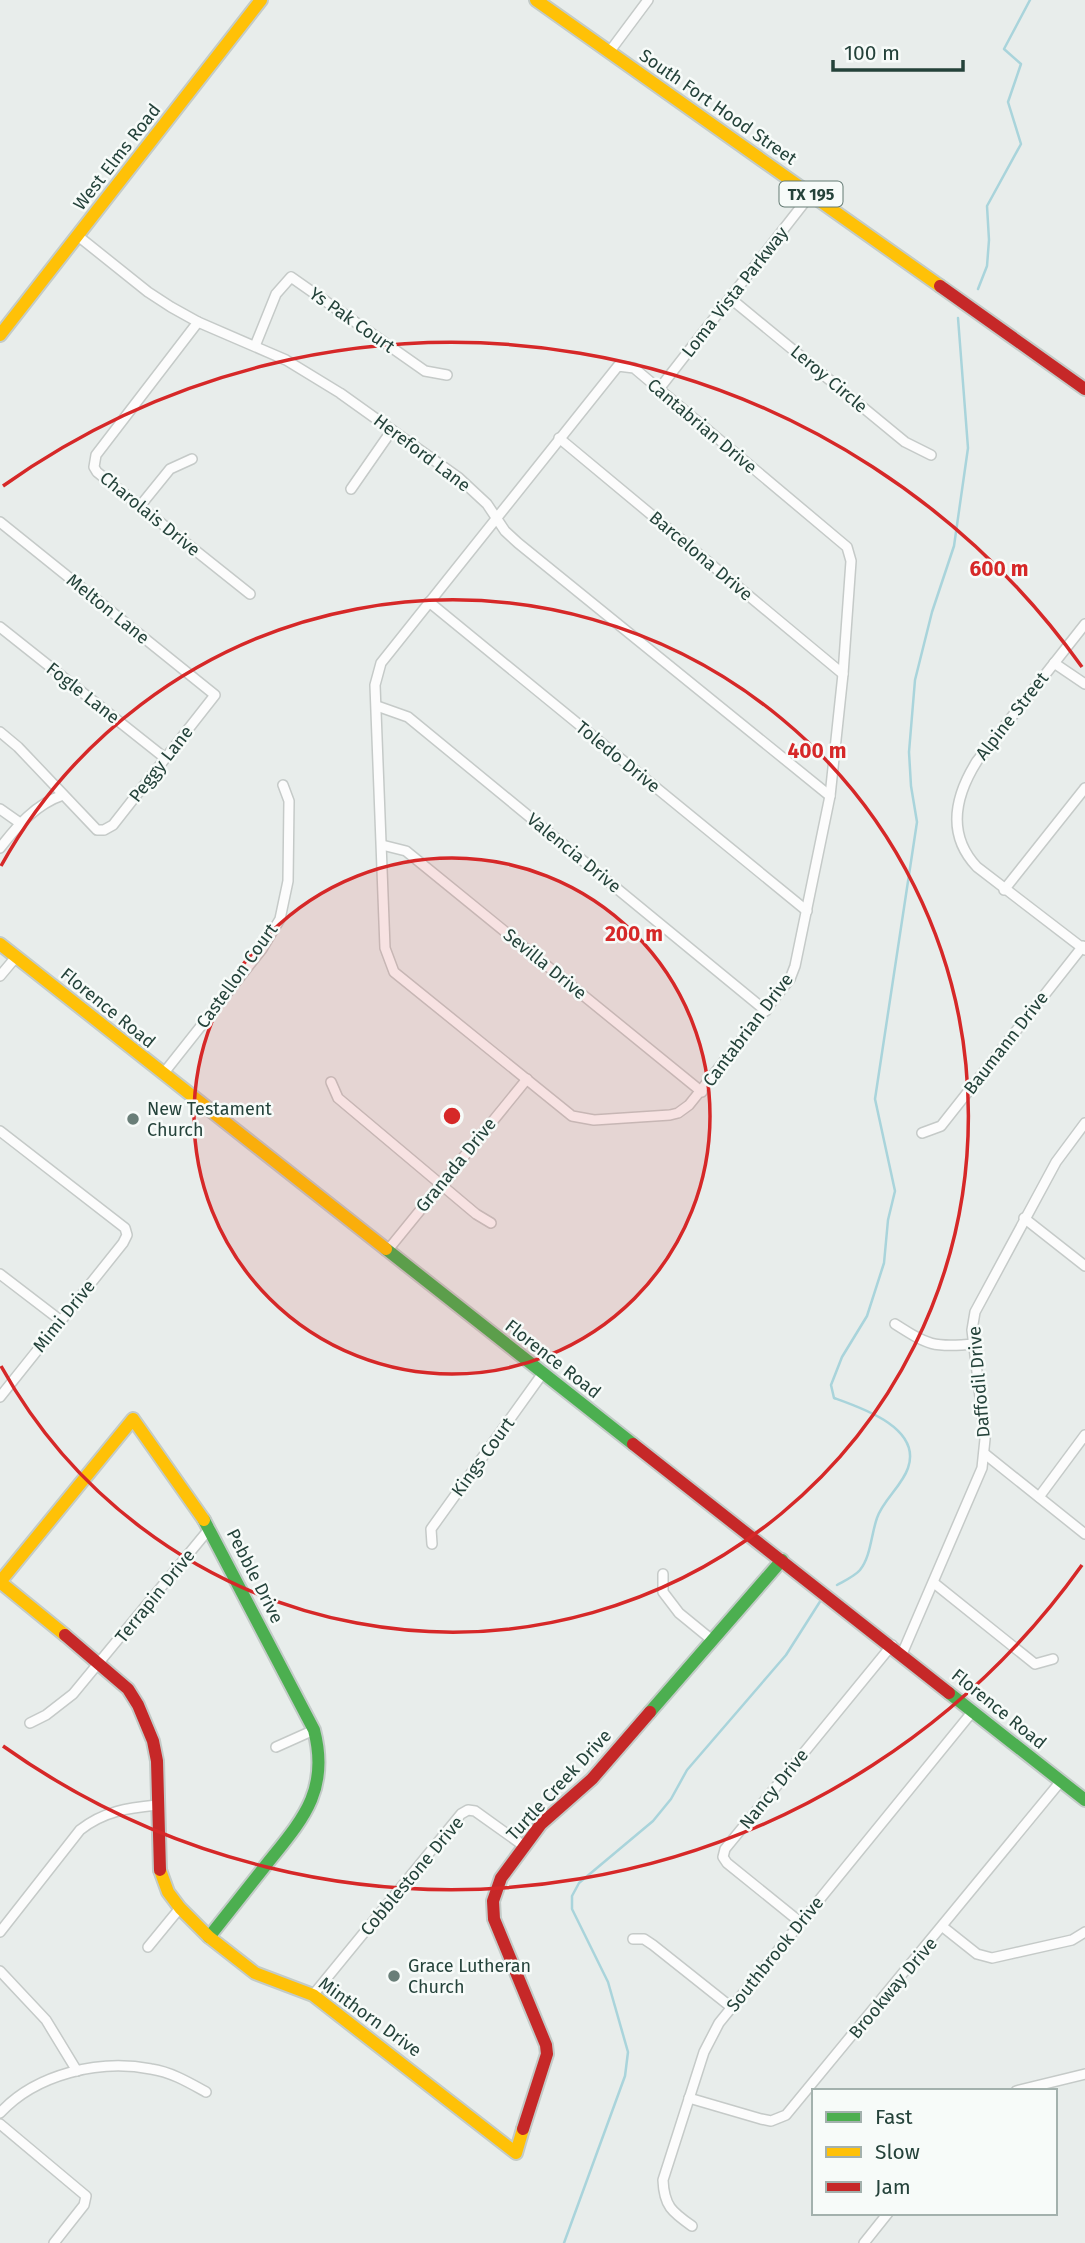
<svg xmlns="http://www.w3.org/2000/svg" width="1085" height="2243" viewBox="0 0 1085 2243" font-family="'Fira Sans',sans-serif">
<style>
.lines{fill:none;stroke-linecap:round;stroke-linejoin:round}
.stream{stroke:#a9d4db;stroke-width:2.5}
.street-casing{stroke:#c5cac8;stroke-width:12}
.fast-casing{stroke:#c3cbc8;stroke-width:16}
.slow-casing{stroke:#c3cbc8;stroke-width:16}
.jam-casing{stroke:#c3cbc8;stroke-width:16}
.street{stroke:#fcfcfc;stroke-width:9}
.fast{stroke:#4caf50;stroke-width:12}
.slow{stroke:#ffc107;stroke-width:12}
.jam{stroke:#c62828;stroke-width:12}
.ring{fill:none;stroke:#d62828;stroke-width:3.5}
.poi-dot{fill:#697e78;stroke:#f7fbf9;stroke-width:2.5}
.labels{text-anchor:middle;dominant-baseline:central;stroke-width:5;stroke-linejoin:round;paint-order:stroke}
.shield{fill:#f7fbf9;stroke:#637a73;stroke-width:2}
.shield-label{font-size:16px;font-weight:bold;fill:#24423a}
.street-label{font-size:18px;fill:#24423a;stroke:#f7fbf9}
.poi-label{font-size:18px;fill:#24423a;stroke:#f7fbf9;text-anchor:start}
.centre{fill:#d62828;stroke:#f7fbf9;stroke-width:3.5}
.ring-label{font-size:21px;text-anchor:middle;font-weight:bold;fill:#d62828;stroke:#f7fbf9;stroke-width:5;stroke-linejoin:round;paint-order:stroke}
</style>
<rect width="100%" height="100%" fill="#e8edeb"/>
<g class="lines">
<g class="stream">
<polyline points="978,289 987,266 989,240 987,206 1021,144 1008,102 1021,64 1004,49 1030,0"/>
<path d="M837,1585C844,1581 855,1576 860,1570C871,1556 871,1535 877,1518C883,1500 902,1486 908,1468C922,1428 862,1408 834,1398L831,1385L842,1357L867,1316L884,1263L888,1220L895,1191L875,1099L917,822L911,786L909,752L915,680L932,612L954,546L968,448L958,318"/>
<polyline points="564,2243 625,2076 628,2052 608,1982 572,1909 572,1896 579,1883 653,1821 671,1799 687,1770 786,1655 821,1600"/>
</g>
<defs>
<g id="street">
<polyline points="610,51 648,0"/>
<polyline points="78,236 148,292 171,307 198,322 286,360 340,393 459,478 487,504 505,531 518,543 830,796"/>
<polyline points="730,298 905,442 931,455"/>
<polyline points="198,322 96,455 94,467 97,472 250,594"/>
<polyline points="255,346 276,294 291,277 425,371 447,375"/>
<polygon points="618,366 634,368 847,547 851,561 843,674 830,796 795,966 790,979 689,1105 678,1113 670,1115 594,1120 572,1116 394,972 385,948 375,685 381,663"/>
<polyline points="659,389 811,194"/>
<polyline points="559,438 843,674"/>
<polyline points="351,489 392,430"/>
<polyline points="140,506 170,469 192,459"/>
<polyline points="0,522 215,695 113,825 104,830 97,830 18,747 0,732"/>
<polyline points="429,602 807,911"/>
<path d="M1085,624L977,761C955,796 946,834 977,867L1085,950"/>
<polyline points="0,627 165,758"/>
<polyline points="1054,663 1085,684"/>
<polyline points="377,706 408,717 766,1011"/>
<polyline points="0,809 20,823"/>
<polyline points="382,845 406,851 702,1092"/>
<path d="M0,848C17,826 36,804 63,795"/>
<polyline points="1004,890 1085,788"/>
<polyline points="0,976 16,957"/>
<polyline points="163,1074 262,949 280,919 288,881 289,801 283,785"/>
<polyline points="331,1082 338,1098 476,1214 491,1223"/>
<polyline points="0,1131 125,1228 127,1235 123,1243 0,1397"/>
<polyline points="922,1133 941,1126 1083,946"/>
<polyline points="1024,1218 1085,1266"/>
<polyline points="387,1251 527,1079"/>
<polyline points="0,1274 60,1320"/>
<path d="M895,1324C928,1345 933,1348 974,1344"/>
<polyline points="985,1454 1085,1534"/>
<polyline points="1039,1497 1085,1435"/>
<polyline points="432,1544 431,1529 543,1373"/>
<polyline points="663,1574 663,1592 679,1613 712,1640"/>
<polyline points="934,1583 1035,1664 1053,1659"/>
<polyline points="902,1654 982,1468 985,1439 972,1330 975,1312 1056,1162 1085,1123"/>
<polyline points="30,1723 46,1715 73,1694 210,1528"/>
<polyline points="276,1747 314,1730"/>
<polyline points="800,1922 727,1863 723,1857 725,1849 892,1645"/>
<polyline points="943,1927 977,1954 992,1958 1072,1940 1085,1932"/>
<path d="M0,1932L80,1830C104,1811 128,1808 157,1805"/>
<polyline points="633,1939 644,1939 653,1945 731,2007"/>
<polyline points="148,1947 180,1908"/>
<polyline points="0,1971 46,2020 77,2071"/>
<polyline points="313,1995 461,1814 468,1810 475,1811 524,1846"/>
<polyline points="1016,2091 1085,2074"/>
<polyline points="689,2098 761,2119 771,2121 786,2115 1061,1781"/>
<path d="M0,2113C36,2074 99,2059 151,2069C171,2072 188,2082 206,2092"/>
<polyline points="0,2124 86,2196 84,2205 54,2243"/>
<path d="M692,2226C672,2212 664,2206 663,2180L704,2052L719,2023L973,1711"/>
<polyline points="864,2243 888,2213"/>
</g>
<g id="fast">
<polyline points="386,1249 633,1444"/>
<path d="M204,1520L314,1730C330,1791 302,1820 266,1865C247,1889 228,1913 209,1937"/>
<polyline points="949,1693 1085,1800"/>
<polyline points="650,1712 782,1560"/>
</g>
<g id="slow">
<polyline points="536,0 940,286"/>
<polyline points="0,335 261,0"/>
<polyline points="0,944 386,1249"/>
<polyline points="65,1635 0,1582 133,1419 204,1520"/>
<polyline points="160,1870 168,1892 180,1908 209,1937 255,1973 313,1995 516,2153 523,2129"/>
</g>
<g id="jam">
<polyline points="940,286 1085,389"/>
<polyline points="633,1444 949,1693"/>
<polyline points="65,1635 128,1689 138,1705 153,1741 157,1761 160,1870"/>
<polyline points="523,2129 547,2054 546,2045 494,1919 493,1901 501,1878 541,1824 592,1779 650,1712"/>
</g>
</defs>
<use href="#street" class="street-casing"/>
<use href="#fast" class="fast-casing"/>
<use href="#slow" class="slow-casing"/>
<use href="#jam" class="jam-casing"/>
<use href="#street" class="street"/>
<use href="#fast" class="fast"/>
<use href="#slow" class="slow"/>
<use href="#jam" class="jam"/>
</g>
<circle cx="452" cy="1116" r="258" fill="#d62828" fill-opacity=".12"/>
<g class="ring">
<circle cx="452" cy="1116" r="258"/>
<path d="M1 866A516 516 0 1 1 1 1366"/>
<path d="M1082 1565A774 774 0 0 1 3 1746M3 486A774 774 0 0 1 1082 667"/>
</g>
<g class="poi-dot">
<circle cx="133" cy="1119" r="7"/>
<circle cx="394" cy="1976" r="7"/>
</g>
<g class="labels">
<rect class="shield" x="779.5" y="181.5" width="63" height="25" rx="5"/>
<g class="shield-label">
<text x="811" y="194">TX 195</text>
</g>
<g class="street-label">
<text transform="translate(718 107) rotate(35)">South Fort Hood Street</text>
<text transform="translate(117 157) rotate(-52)">West Elms Road</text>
<text transform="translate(735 292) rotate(-52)">Loma Vista Parkway</text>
<text transform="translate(352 320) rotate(35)">Ys Pak Court</text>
<text transform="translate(829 379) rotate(40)">Leroy Circle</text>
<text transform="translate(702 426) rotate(40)">Cantabrian Drive</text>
<text transform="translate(422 453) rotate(37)">Hereford Lane</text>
<text transform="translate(150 514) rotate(39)">Charolais Drive</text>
<text transform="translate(701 556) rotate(40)">Barcelona Drive</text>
<text transform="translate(108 609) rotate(39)">Melton Lane</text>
<text transform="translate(83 693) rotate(38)">Fogle Lane</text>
<text transform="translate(1012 716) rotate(-52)">Alpine Street</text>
<text transform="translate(618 757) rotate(39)">Toledo Drive</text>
<text transform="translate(161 764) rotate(-52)">Peggy Lane</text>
<text transform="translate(574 853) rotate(39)">Valencia Drive</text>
<text transform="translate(545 964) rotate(39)">Sevilla Drive</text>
<text transform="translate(237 976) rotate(-54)">Castellon Court</text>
<text transform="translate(108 1008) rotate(39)">Florence Road</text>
<text transform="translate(748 1030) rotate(-53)">Cantabrian Drive</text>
<text transform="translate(1006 1043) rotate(-52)">Baumann Drive</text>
<text transform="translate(456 1165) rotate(-51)">Granada Drive</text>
<text transform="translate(64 1316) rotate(-51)">Mimi Drive</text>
<text transform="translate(553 1359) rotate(38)">Florence Road</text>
<text transform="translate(979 1382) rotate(-95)">Daffodil Drive</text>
<text transform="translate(483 1457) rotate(-54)">Kings Court</text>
<text transform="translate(255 1576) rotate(63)">Pebble Drive</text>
<text transform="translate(155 1596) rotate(-51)">Terrapin Drive</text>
<text transform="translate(999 1709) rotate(39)">Florence Road</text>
<text transform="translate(559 1785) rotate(-47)">Turtle Creek Drive</text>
<text transform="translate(774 1789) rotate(-51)">Nancy Drive</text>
<text transform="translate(412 1876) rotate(-50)">Cobblestone Drive</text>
<text transform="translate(775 1954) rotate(-51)">Southbrook Drive</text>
<text transform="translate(893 1988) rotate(-50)">Brookway Drive</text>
<text transform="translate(370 2017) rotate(36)">Minthorn Drive</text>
</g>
<g class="poi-label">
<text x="147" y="1109">New Testament<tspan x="147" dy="21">Church</tspan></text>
<text x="408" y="1966">Grace Lutheran<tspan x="408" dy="21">Church</tspan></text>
</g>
</g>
<circle cx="452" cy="1116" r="10" class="centre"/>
<g class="ring-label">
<text x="999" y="576">600 m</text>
<text x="817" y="758">400 m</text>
<text x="634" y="941">200 m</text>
</g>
<rect x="812" y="2089" width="245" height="126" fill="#f7fbf9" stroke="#a3b1ad" stroke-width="2"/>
<rect x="826" y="2112" width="35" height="10" fill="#4caf50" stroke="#a3b1ad" stroke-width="2"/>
<text x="875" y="2124" font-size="21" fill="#24423a">Fast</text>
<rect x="826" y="2147" width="35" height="10" fill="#ffc107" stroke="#a3b1ad" stroke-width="2"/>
<text x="875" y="2159" font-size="21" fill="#24423a">Slow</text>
<rect x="826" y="2182" width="35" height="10" fill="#c62828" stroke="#a3b1ad" stroke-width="2"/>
<text x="875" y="2194" font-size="21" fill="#24423a">Jam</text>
<path d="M833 60v10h130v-10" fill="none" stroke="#24423a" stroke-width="3.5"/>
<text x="844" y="60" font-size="21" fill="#24423a" stroke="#f7fbf9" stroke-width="5" paint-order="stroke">100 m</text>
</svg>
